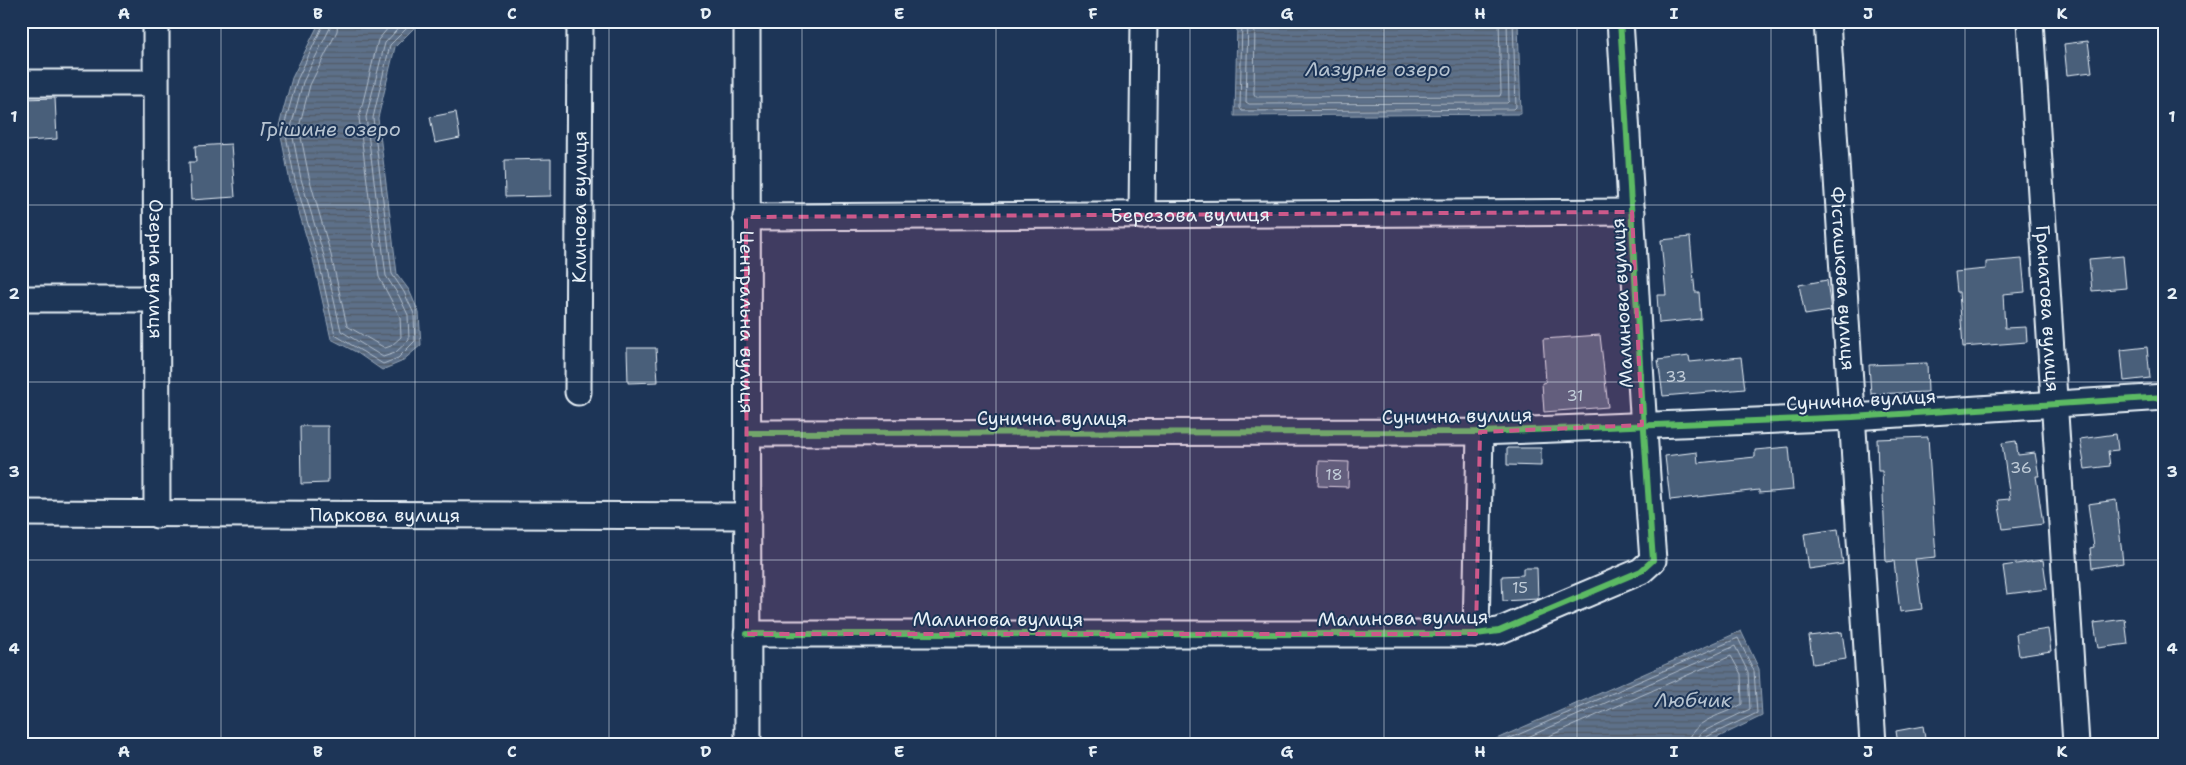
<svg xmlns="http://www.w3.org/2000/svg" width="2186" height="765" viewBox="0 0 2186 765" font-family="'Shantell Sans',sans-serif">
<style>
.water{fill:url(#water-rules);stroke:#95a4b5}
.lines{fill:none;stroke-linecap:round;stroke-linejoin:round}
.shore{stroke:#b0bdcc;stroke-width:1}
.building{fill:#495e7a;stroke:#e8f1f8}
.minor-casing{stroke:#e8f1f8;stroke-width:29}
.minor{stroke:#1d3557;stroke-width:25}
.cycleway-casing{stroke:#1d3557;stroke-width:9}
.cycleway{stroke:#5cba63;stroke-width:6}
.marked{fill:#cd598a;fill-opacity:0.2;stroke:#cd598a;stroke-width:4;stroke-dasharray:10 6;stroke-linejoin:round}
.grid{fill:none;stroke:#e8f1f8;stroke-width:1;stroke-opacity:0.55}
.labels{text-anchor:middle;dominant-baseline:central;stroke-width:4;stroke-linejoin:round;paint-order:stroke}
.number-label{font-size:16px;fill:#c0ccd8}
.street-label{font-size:19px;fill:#e8f1f8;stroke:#1d3557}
.water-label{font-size:20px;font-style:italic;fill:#b7c4d1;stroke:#1d3557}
.neatline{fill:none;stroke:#e8f1f8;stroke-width:2}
.grid-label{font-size:16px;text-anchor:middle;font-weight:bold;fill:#e8f1f8}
</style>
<defs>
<pattern id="water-rules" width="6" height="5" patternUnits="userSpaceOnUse" patternTransform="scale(1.25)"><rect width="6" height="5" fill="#5d7089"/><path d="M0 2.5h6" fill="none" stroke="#505a66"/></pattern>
</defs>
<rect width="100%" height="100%" fill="#1d3557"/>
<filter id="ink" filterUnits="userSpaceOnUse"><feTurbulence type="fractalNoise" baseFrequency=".02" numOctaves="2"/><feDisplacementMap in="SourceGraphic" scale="10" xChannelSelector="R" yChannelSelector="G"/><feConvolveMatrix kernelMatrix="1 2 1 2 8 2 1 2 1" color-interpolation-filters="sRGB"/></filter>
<g filter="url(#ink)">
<g class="water">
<polygon points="320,21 421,21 395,47 378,118 397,274 409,290 419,313 421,345 401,362 382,370 356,352 331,339 313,259 290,182 279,126 292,78"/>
<polygon points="1237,23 1518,23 1521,114 1235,116"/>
<polygon points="1741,631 1759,669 1762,716 1704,744 1485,744"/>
</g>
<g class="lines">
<g class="shore">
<polyline points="325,21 297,80 284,126 295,180 318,258 335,335 383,364 398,358 415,341 414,314 404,292 392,274 373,118 390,45 414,21"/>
<polyline points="331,21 330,28 303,82 291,127 301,179 324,256 341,331 383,357 395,353 409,340 408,315 399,296 386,276 366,117 385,43 405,21"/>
<polyline points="338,21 337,31 310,85 299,127 309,177 331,255 347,326 385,348 391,346 401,337 400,317 379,277 359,118 378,40 394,21"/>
<polyline points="1242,21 1240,108 1242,111 1514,109 1516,107 1513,21"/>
<polyline points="1248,21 1246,102 1249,104 1507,103 1509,101 1507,21"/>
<polyline points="1255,21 1254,94 1256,97 1500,96 1501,93 1499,21"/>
<polyline points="1497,744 1738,638 1754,671 1757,713 1706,737 1703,744"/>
<polyline points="1512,744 1735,646 1748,672 1750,709 1702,732 1698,738 1697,744"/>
<path d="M1531,744L1731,656L1741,674L1742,704C1726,715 1690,719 1689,744"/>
</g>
</g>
<g class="building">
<polygon points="2088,41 2092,72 2067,75 2064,44"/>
<polygon points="55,98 57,139 26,141 24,99"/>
<polygon points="456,112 460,138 435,143 430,117"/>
<polygon points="231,144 235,197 191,200 189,162 196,162 195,146"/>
<polygon points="551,159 551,196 505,197 504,160"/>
<polygon points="1690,237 1695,292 1699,292 1701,319 1659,323 1657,295 1666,295 1661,240"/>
<polygon points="2123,256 2126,288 2092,291 2089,259"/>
<polygon points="2022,259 2025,292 2003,294 2005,328 2026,327 2027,342 1963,347 1959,292 1957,292 1955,272 1986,269 1986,262"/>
<polygon points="1827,280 1831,311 1805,315 1799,285"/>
<polygon points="1600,335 1608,407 1544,412 1542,383 1546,382 1543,339"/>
<polygon points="2147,347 2150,378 2124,381 2121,350"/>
<polygon points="627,348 656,348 658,382 628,383"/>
<polygon points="1689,356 1690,362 1741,357 1745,389 1663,396 1658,360"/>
<polygon points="1927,363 1928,392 1871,394 1869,365"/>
<polygon points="300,426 328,426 328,483 301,484"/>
<polygon points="2116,434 2118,450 2108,451 2110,466 2085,469 2080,439"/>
<polygon points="1928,437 1936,557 1915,559 1922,609 1900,612 1894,561 1886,562 1882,471 1878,471 1877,439"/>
<polygon points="2016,441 2018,455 2035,453 2039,476 2036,476 2043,524 2003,529 1998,500 2010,499 2002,443"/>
<polygon points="1789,447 1793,490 1759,493 1759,490 1670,500 1665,456 1697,452 1698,463 1755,457 1755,450"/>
<polygon points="1507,448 1541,448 1541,466 1507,465"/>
<polygon points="1319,461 1349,462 1348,487 1318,486"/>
<polygon points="2116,500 2123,563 2092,568 2090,548 2094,547 2088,504"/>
<polygon points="1838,529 1843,564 1809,569 1804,534"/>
<polygon points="2043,560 2047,589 2007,594 2003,566"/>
<polygon points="1523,568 1537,568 1538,599 1503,601 1502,576 1523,575"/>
<polygon points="2125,619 2128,644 2098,648 2094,623"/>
<polygon points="2048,629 2051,651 2019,656 2016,634"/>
<polygon points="1842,632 1846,659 1813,664 1809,636"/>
<polygon points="1923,726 1926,744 1898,744 1896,731"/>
</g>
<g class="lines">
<defs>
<g id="minor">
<path id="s1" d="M156,21L157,515"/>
<path id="s2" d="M747,21L748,744"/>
<path id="s3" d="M1827,21L1873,744"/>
<path id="s4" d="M2030,21L2076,744"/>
<polyline points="21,83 155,83"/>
<polyline points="1142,216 1144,21"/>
<path id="s5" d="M746,217L1632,212"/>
<polyline points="21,299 157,299"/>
<path id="s6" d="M578,392L580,21"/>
<polyline points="749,433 1480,432 1853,417 2165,397"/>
<path id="s7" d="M21,513L748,516"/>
<path d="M747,634H1476L1499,631L1641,571L1653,560C1639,381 1632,201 1620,21"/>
<polyline points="1476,634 1480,432"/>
</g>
</defs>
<use href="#minor" class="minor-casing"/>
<use href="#minor" class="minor"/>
<defs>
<g id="cycleway">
<polyline points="749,433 1480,432 1853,417 2165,397"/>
<path d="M747,634H1476L1499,631L1641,571L1653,560C1639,381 1632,201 1620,21"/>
</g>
</defs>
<use href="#cycleway" class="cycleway-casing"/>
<use href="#cycleway" class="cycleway"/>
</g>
</g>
<path class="marked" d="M1632,212L1642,425L1480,432L1476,634H747L746,217Z"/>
<path class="grid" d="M221,21V744M415,21V744M609,21V744M802,21V744M996,21V744M1190,21V744M1384,21V744M1577,21V744M1771,21V744M1965,21V744M21,205H2165M21,382H2165M21,560H2165"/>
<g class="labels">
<g class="number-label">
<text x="1676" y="376">33</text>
<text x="1575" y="395">31</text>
<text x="2021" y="467">36</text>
<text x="1334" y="474">18</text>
<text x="1520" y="587">15</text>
</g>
<g class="street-label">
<text stroke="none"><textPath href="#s6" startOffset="185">Клинова вулиця</textPath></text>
<text stroke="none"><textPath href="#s5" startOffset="444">Березова вулиця</textPath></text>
<text stroke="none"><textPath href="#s1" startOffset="248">Озерна вулиця</textPath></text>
<text stroke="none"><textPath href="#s3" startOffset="258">Фісташкова вулиця</textPath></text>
<text transform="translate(1622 303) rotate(-93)">Малинова вулиця</text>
<text stroke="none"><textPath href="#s4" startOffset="288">Гранатова вулиця</textPath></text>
<text stroke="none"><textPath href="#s2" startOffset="301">Центральна вулиця</textPath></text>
<text transform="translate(1861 400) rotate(-3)">Сунична вулиця</text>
<text transform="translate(1457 416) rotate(-1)">Сунична вулиця</text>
<text x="1052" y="418">Сунична вулиця</text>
<text stroke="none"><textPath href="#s7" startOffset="364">Паркова вулиця</textPath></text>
<text transform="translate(1403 618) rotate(-1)">Малинова вулиця</text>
<text x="998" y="619">Малинова вулиця</text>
</g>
<g class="water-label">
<text x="1378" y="69">Лазурне озеро</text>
<text x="330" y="129">Грішине озеро</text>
<text x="1693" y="700">Любчик</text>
</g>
</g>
<rect width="2186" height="765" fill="none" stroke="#1d3557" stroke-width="55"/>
<rect x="28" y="28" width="2130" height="710" class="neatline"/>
<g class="grid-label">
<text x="124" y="19">A</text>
<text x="318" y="19">B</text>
<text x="512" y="19">C</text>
<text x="706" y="19">D</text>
<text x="899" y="19">E</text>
<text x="1093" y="19">F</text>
<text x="1287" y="19">G</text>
<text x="1480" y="19">H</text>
<text x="1674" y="19">I</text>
<text x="1868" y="19">J</text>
<text x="2062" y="19">K</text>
<text x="14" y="122">1</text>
<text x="2172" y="122">1</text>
<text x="14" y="299">2</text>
<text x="2172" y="299">2</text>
<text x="14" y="477">3</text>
<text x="2172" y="477">3</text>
<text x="14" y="654">4</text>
<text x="2172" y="654">4</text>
<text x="124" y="757">A</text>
<text x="318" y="757">B</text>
<text x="512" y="757">C</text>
<text x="706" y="757">D</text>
<text x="899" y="757">E</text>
<text x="1093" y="757">F</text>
<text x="1287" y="757">G</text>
<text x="1480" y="757">H</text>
<text x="1674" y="757">I</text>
<text x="1868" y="757">J</text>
<text x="2062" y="757">K</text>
</g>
</svg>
